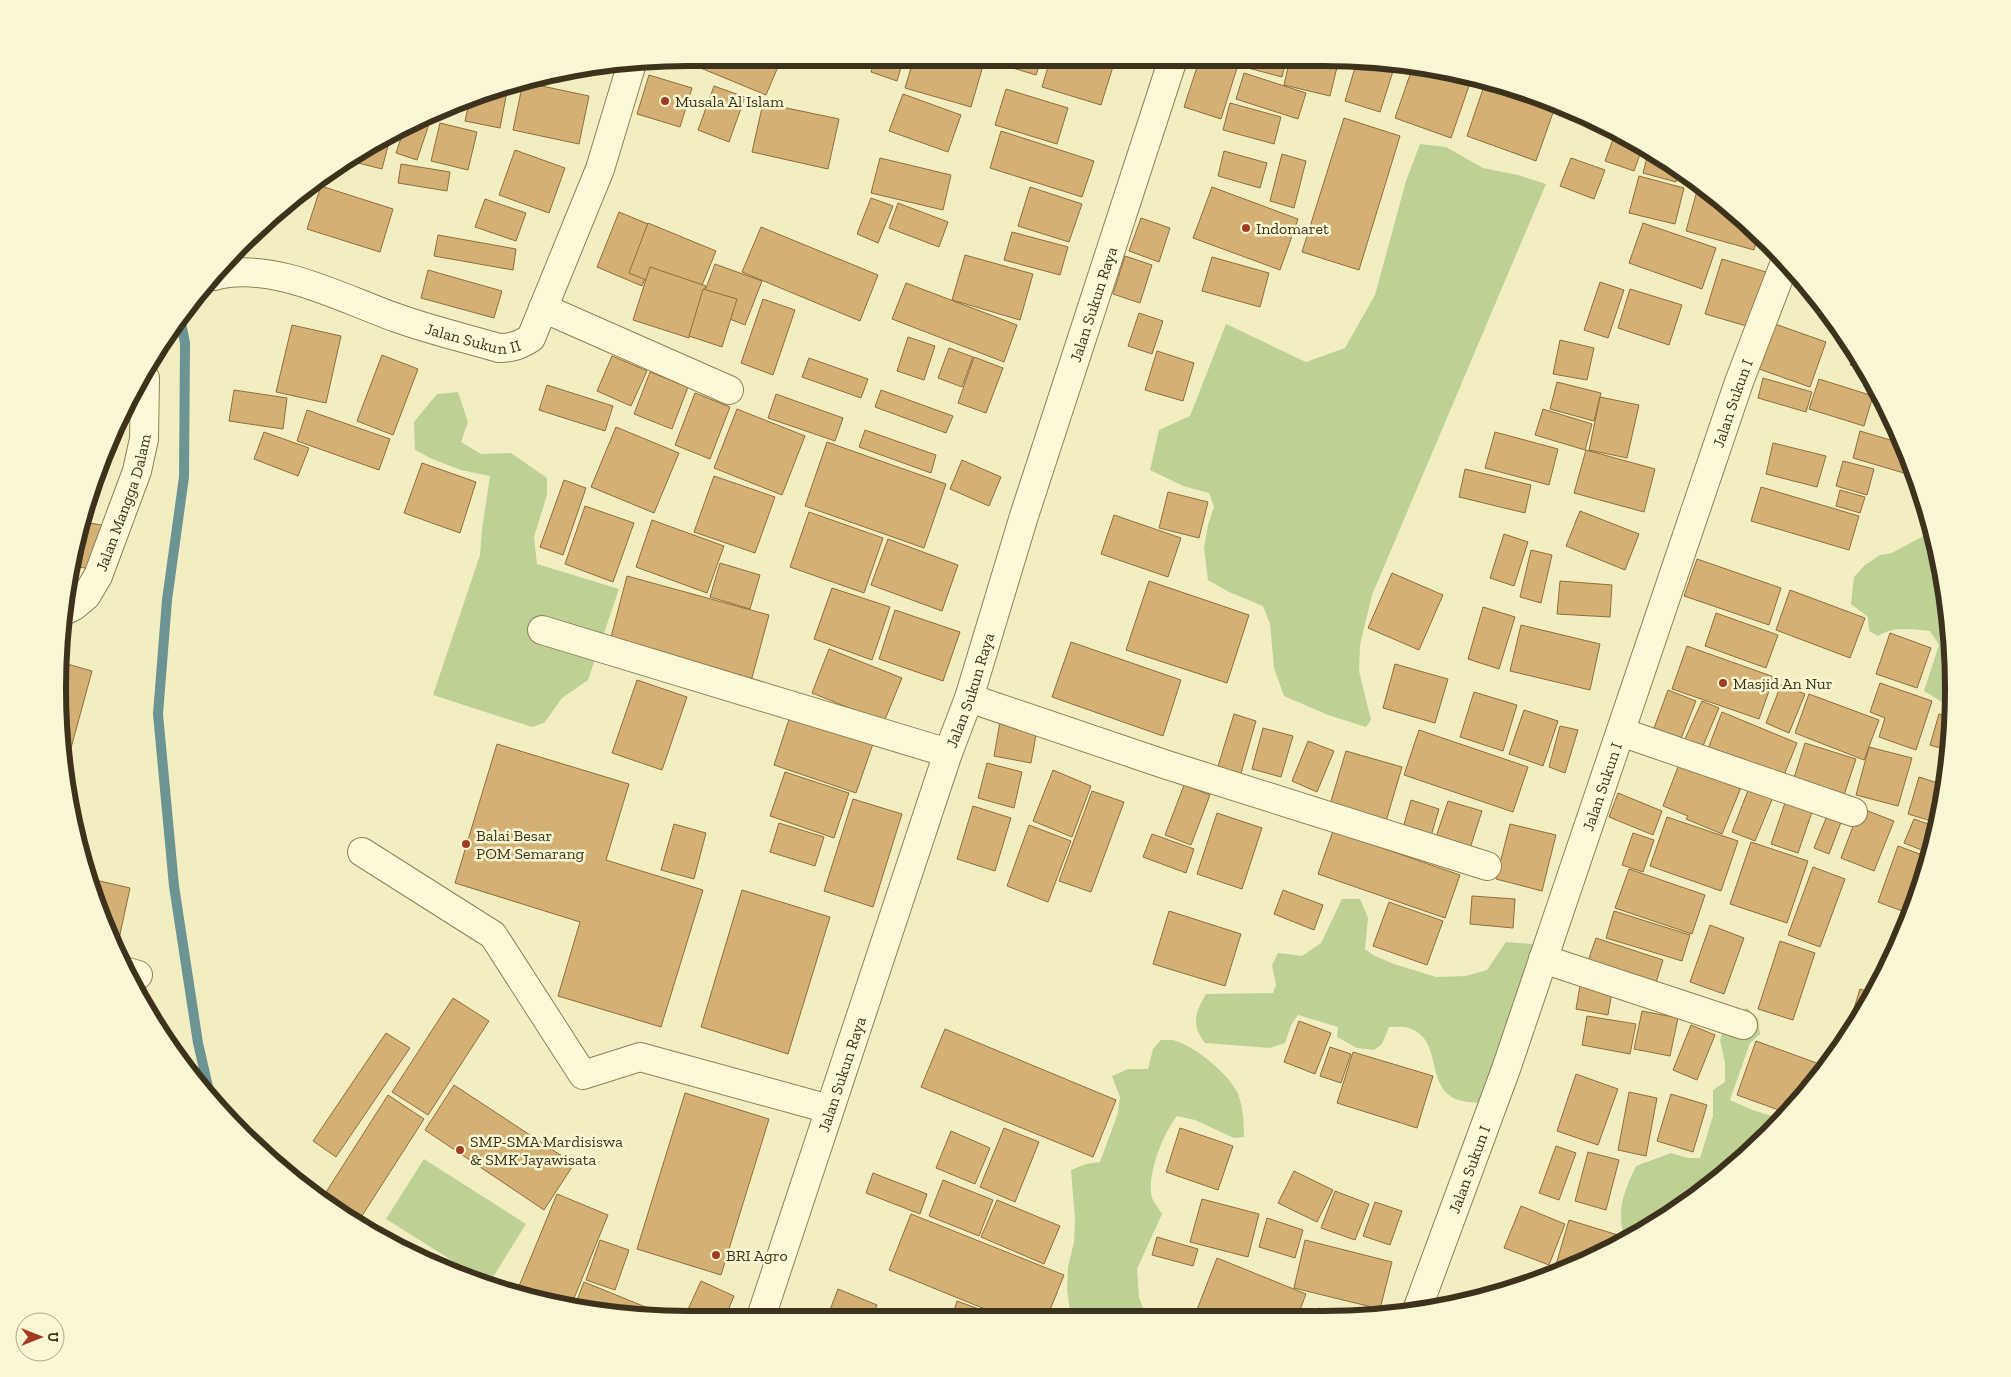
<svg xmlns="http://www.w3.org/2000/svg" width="2011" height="1377" viewBox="0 0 2011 1377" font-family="'Zilla Slab',serif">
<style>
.green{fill:#bed195}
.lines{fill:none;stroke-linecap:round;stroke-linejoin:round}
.stream{stroke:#6b9492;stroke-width:10}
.building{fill:#d4b075;stroke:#906e3b}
.minor-casing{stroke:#8e8057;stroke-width:30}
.minor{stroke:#fcf8d7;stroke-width:28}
.poi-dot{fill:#a33b22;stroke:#f9f6d3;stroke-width:2}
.labels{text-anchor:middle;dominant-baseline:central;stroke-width:5;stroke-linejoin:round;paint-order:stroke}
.poi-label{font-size:16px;fill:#3d331d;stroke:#f9f6d3;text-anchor:start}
.street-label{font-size:16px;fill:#3d331d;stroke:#f9f6d3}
.rim{fill:none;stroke:#3d331d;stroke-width:6}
</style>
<rect width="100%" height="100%" fill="#f2eec2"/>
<g class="green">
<polygon points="1420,144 1446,147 1483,168 1518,175 1546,184 1372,595 1360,645 1359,671 1371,720 1366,727 1328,715 1284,696 1274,668 1270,624 1263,606 1229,592 1208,580 1204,548 1208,525 1214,507 1209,493 1183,486 1150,470 1159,430 1190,416 1226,324 1306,362 1345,348 1375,295 1406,181"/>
<polygon points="458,392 468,422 461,442 481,454 511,453 547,478 547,495 534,537 537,564 619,589 588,680 562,698 544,723 532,727 433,695 480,555 482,529 490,476 461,470 432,459 415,450 414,422 437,394"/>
<path d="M1928,522L1941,565L1953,688L1952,708L1924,691L1939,645L1930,631C1913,629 1892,626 1878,636L1869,631L1868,617L1851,604L1854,577L1865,565L1880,555L1892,553L1927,534Z"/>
<path d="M1342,899H1360L1368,918L1365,949L1373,955L1394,964L1436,977L1466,976L1487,970L1506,942L1533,944L1540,953L1486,1102C1414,1109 1451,1042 1409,1028C1403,1026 1395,1027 1389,1027L1382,1044L1374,1050L1357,1048L1337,1037L1338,1027L1298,1015L1291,1025L1285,1043L1270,1048L1205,1043C1191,1025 1195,1013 1206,994L1273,993L1276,985L1272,965L1278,953L1302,956L1321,943Z"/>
<path d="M1747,1008L1758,1019L1760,1034L1750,1043L1730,1100L1753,1110L1781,1119L1769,1134L1673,1213L1624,1239C1617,1208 1623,1194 1636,1166L1671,1153L1688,1158H1700L1713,1116V1090L1725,1082V1063L1720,1040L1727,1018Z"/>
<path d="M1161,1040C1165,1040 1172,1039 1176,1041C1196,1047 1230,1075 1238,1094C1243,1107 1244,1122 1244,1137L1234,1138L1195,1120L1177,1116C1163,1134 1149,1170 1151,1193C1151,1200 1159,1208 1162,1214L1137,1269L1139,1297L1147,1319H1071L1067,1289L1068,1267L1074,1242L1075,1220L1071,1170L1086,1164L1100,1162L1118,1113L1120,1097L1112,1076L1128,1069H1148L1153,1049Z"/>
<polygon points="424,1159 526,1224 490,1282 480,1278 386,1219"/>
</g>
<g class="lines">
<polyline class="stream" points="180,318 185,343 184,477 167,600 158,714 174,886 198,1043 209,1091"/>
</g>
<g class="building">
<polygon points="1200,58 1209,58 1237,68 1221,119 1184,107"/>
<polygon points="1230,58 1287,58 1282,77 1229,63"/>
<polygon points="1290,58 1339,59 1330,96 1284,85"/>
<polygon points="951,60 982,69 971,107 905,88 913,61"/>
<polygon points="986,60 1041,60 1036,75"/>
<polygon points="1050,60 1115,60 1101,105 1042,87"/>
<polygon points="838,61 857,61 854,68"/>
<polygon points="875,61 903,61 897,81 871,72"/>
<polygon points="1357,61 1395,65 1380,112 1345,101"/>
<polygon points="686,62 780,62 766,95"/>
<polygon points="1413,66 1442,69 1471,80 1451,138 1395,118"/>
<polygon points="587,67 585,74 573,71"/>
<polygon points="1244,73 1306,93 1298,119 1236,99"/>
<polygon points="649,75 692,88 680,127 637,114"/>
<polygon points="523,82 589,96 579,144 513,130"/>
<polygon points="1485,83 1555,107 1536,161 1467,136"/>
<polygon points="508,86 500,128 465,121 470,99 486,91"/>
<polygon points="714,86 745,97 729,142 698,130"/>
<polygon points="1006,89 1068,108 1057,144 995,125"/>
<polygon points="903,94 961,115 948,152 889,131"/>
<polygon points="763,103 839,119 828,169 752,152"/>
<polygon points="1230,103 1281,117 1274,144 1223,130"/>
<polygon points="431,118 417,160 396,153 403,132"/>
<polygon points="1344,118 1400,136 1359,270 1302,252"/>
<polygon points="440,123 477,132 468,170 431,161"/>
<polygon points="1001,131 1094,161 1082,197 990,168"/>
<polygon points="1616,131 1643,146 1634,171 1605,161"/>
<polygon points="390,138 382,169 346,160"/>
<polygon points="515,150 565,168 549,213 499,195"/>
<polygon points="1649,150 1680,169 1676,182 1643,173"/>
<polygon points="1224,151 1267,163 1260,188 1218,176"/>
<polygon points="1282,154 1306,161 1294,208 1270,201"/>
<polygon points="880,158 951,175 943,210 871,193"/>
<polygon points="1571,158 1605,170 1594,199 1560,186"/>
<polygon points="401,164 450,172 447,191 398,183"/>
<polygon points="1639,176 1684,188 1675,224 1629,213"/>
<polygon points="321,186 393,209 380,252 307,229"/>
<polygon points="1030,187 1082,204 1069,242 1018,226"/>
<polygon points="1212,187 1298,219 1280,270 1193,238"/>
<polygon points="1698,187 1703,189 1758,234 1754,250 1686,231"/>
<polygon points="871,198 893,206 878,243 857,234"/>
<polygon points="485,199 526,213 516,241 475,227"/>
<polygon points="898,203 948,222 939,247 889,228"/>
<polygon points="619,212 665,231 642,286 597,267"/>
<polygon points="1141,218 1170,228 1159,262 1129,251"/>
<polygon points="648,223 716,251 696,300 629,273"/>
<polygon points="1643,223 1716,248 1702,289 1629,263"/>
<polygon points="761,227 878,275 860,321 742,272"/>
<polygon points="1012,232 1068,247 1060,275 1004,260"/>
<polygon points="438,235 516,249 513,270 434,256"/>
<polygon points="965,255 1033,274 1020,320 952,300"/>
<polygon points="1125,256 1152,265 1140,303 1113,294"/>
<polygon points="1212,257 1269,273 1260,307 1202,291"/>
<polygon points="1722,259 1766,272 1750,327 1705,314"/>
<polygon points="715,264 762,281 745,325 699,307"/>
<polygon points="650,267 706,286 689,338 633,320"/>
<polygon points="428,270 502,291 494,318 421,298"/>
<polygon points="1600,282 1624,290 1608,338 1584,330"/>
<polygon points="906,283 1017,325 1004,362 892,319"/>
<polygon points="703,289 737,299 722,347 689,336"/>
<polygon points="1630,289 1682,305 1669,345 1618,328"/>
<polygon points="763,299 795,310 773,375 741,363"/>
<polygon points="1139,313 1163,321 1152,354 1128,346"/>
<polygon points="1775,324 1826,342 1810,387 1759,369"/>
<polygon points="292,325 341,336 326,403 276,392"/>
<polygon points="908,337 935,346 924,380 897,371"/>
<polygon points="1560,340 1594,348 1587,380 1553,374"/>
<polygon points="949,348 973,357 962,387 938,378"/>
<polygon points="1157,351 1194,363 1183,401 1145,390"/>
<polygon points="1855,352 1865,370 1850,365"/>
<polygon points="382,355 418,369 393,435 357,421"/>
<polygon points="612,356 647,371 631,406 597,391"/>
<polygon points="974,357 1003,368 986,413 958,403"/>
<polygon points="809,358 868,379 861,398 802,377"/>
<polygon points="650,372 688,387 672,429 634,414"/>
<polygon points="1763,378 1812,392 1806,412 1758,398"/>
<polygon points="1819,379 1873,396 1864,426 1809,409"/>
<polygon points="1557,382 1601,393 1594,421 1550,409"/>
<polygon points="547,385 613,406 605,431 539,410"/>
<polygon points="234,390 287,398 283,429 229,421"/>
<polygon points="881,390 953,416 946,433 875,407"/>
<polygon points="695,393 730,407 710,459 675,445"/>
<polygon points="776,394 843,418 835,441 768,418"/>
<polygon points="1600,397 1639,405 1627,458 1589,450"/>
<polygon points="737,409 805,436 782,495 714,468"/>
<polygon points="1543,409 1592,424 1585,450 1535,435"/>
<polygon points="307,410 390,439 379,470 297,441"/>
<polygon points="616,427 679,453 654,513 591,487"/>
<polygon points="865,430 936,455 931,473 859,447"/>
<polygon points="1860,431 1904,444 1914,476 1853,458"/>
<polygon points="264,432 309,448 298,476 254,459"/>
<polygon points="1495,432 1558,449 1549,485 1485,468"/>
<polygon points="827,442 946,484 924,548 805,506"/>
<polygon points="1773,443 1826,456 1817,487 1766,474"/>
<polygon points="1586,450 1655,469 1644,512 1574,493"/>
<polygon points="962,460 1001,477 989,506 950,489"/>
<polygon points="1843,461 1874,469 1867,495 1836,486"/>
<polygon points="422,463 476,482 460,533 404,513"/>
<polygon points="1465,469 1531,485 1525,513 1459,497"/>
<polygon points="714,476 775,497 755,553 694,532"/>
<polygon points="564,480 586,488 563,555 540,547"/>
<polygon points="1761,487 1859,516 1849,550 1751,521"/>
<polygon points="1840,490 1865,497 1860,513 1836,506"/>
<polygon points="1168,492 1208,502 1199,538 1159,528"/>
<polygon points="585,506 634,523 613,582 565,564"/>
<polygon points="1580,511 1639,534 1625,570 1566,546"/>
<polygon points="809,512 883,538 864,593 790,567"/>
<polygon points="1114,515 1181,538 1168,577 1101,554"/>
<polygon points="652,520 724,546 707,593 636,567"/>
<polygon points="83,522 102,525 94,570 70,565"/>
<polygon points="1504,534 1528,542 1514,586 1490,578"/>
<polygon points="888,539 958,565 942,611 871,585"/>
<polygon points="1531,550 1552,555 1541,603 1520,597"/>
<polygon points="1697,559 1781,588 1769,625 1684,596"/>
<polygon points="720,563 760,575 750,609 710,597"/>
<polygon points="1392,573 1443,595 1419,650 1368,628"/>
<polygon points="627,576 769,615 750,685 609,645"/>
<polygon points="1149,581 1249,615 1227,683 1126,650"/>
<polygon points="1560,581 1612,585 1610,617 1557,614"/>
<polygon points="832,588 890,607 872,660 814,639"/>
<polygon points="1790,590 1865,618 1850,658 1776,630"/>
<polygon points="1483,607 1515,617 1499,669 1468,659"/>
<polygon points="895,610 960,632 943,681 879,659"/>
<polygon points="1716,613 1778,635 1766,668 1705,646"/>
<polygon points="1521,625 1600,644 1590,690 1510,671"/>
<polygon points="1890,633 1931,648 1917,688 1876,674"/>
<polygon points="1071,642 1181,680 1163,736 1052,697"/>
<polygon points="1687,646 1774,677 1759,719 1672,689"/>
<polygon points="829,649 902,678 884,722 812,693"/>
<polygon points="60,662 92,671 71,748 65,746"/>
<polygon points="1395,664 1448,679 1435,723 1383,708"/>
<polygon points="637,680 687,697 662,770 612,753"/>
<polygon points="1880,683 1932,701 1916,750 1879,737 1885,718 1870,712"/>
<polygon points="1781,685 1805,694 1789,733 1766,723"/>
<polygon points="1668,690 1696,701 1680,741 1653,731"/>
<polygon points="1474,692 1517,705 1503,751 1460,737"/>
<polygon points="1809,694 1879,720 1864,760 1795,733"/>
<polygon points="1702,701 1719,708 1702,748 1684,741"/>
<polygon points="792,710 875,738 856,793 774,765"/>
<polygon points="1524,710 1558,721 1543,766 1509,754"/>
<polygon points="1722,712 1797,743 1782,780 1708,749"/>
<polygon points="1234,714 1256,721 1239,780 1216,773"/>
<polygon points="1939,714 1951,717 1947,750 1930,745"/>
<polygon points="1000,722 1037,729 1031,763 994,756"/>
<polygon points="1560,726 1578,730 1565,773 1549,767"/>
<polygon points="1263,728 1293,736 1281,777 1252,769"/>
<polygon points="1419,730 1528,767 1513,812 1404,775"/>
<polygon points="1308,741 1334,751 1317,792 1292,781"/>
<polygon points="1805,743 1856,759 1843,798 1793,781"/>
<polygon points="497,744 629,784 606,860 703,890 661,1027 558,996 580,922 455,883"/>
<polygon points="1869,747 1912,758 1898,806 1856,795"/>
<polygon points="1346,751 1402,767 1384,828 1328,811"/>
<polygon points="1681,759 1744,780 1722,834 1686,819 1688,816 1663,806"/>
<polygon points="987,763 1022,772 1014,808 978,798"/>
<polygon points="1053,770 1091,786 1072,837 1033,821"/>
<polygon points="785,772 849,793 834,838 770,816"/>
<polygon points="1919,777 1944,785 1941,811 1938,823 1908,814"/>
<polygon points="1752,780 1776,790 1755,841 1732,832"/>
<polygon points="1184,785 1210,795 1191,845 1165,835"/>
<polygon points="1092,791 1124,802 1091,892 1059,881"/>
<polygon points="1618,793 1662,811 1653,835 1609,817"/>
<polygon points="1787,797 1814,806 1798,853 1771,844"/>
<polygon points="853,799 902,814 873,907 824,891"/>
<polygon points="1411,800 1439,809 1426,853 1398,845"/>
<polygon points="1448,801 1482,811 1462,873 1428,861"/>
<polygon points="69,806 79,808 74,829 70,812"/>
<polygon points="973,806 1011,818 995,871 957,859"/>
<polygon points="1860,808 1894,821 1874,871 1841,858"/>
<polygon points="1829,811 1843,817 1829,854 1814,848"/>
<polygon points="1217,813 1262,828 1242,889 1197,874"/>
<polygon points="1667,817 1738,841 1721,891 1650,866"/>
<polygon points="1914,819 1937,827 1929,853 1904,843"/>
<polygon points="779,823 824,837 815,866 770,852"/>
<polygon points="674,824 706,833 694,879 661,870"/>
<polygon points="1510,824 1556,835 1542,891 1496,879"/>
<polygon points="1029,825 1071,841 1048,902 1007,886"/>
<polygon points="1333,831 1460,875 1445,918 1318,874"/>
<polygon points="1633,833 1654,840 1643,872 1622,865"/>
<polygon points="1152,834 1194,849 1186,873 1143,857"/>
<polygon points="1751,842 1808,861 1787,923 1730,904"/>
<polygon points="1898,846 1928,857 1910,914 1878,902"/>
<polygon points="1813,867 1845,879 1820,947 1788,935"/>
<polygon points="1629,869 1705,895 1692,934 1615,908"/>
<polygon points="87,878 130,888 117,948 91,892"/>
<polygon points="742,890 830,917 788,1054 701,1027"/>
<polygon points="1283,890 1323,905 1314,930 1274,914"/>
<polygon points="1472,896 1515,899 1513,928 1470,924"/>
<polygon points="1389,902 1443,921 1427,965 1373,946"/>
<polygon points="1169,911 1241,934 1225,986 1153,964"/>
<polygon points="1614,911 1690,935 1682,961 1606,938"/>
<polygon points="1710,925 1744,938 1724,994 1690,982"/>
<polygon points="1596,938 1663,960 1654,989 1586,967"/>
<polygon points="1780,941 1815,953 1793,1020 1758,1009"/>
<polygon points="1581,980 1613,986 1608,1015 1576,1009"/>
<polygon points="1860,989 1872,993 1843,1044"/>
<polygon points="453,998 489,1021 428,1115 392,1092"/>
<polygon points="1642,1011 1678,1018 1670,1056 1634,1049"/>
<polygon points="1587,1016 1636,1024 1630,1054 1582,1045"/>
<polygon points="1299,1021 1331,1033 1315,1074 1284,1062"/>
<polygon points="1691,1025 1715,1035 1697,1080 1673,1070"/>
<polygon points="945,1029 1116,1100 1093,1157 921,1087"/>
<polygon points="386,1033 410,1048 336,1157 313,1141"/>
<polygon points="1756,1041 1825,1066 1787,1113 1737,1095"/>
<polygon points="1330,1047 1351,1054 1341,1083 1320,1076"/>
<polygon points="1353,1052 1433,1076 1417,1128 1337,1103"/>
<polygon points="1576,1074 1618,1089 1598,1145 1557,1131"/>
<polygon points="454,1085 574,1164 544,1210 425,1130"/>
<polygon points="1629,1092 1657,1098 1646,1156 1618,1150"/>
<polygon points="685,1093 769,1119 721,1275 637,1249"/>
<polygon points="1671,1094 1707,1105 1693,1152 1657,1141"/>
<polygon points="388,1095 424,1119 358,1222 321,1200"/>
<polygon points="1004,1128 1039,1142 1015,1202 980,1187"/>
<polygon points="1180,1128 1233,1146 1218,1190 1166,1172"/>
<polygon points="951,1131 990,1148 975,1184 936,1168"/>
<polygon points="1556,1146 1576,1153 1559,1200 1539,1193"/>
<polygon points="1588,1152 1619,1160 1606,1210 1575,1201"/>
<polygon points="1294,1171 1333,1190 1317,1222 1278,1203"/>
<polygon points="873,1173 927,1194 920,1214 866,1193"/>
<polygon points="943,1180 993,1200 979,1236 929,1216"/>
<polygon points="1335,1191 1369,1204 1355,1240 1321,1228"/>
<polygon points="557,1194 608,1215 570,1308 517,1291"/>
<polygon points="1202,1199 1259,1214 1248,1257 1190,1242"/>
<polygon points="997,1200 1060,1226 1044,1264 981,1237"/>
<polygon points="1375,1202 1402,1211 1390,1245 1363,1236"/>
<polygon points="1521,1206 1565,1224 1549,1265 1504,1248"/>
<polygon points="911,1214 1064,1275 1046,1320 1012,1320 889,1270"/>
<polygon points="1267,1218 1303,1230 1295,1258 1259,1247"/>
<polygon points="1569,1220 1618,1235 1615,1244 1564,1271 1553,1275"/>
<polygon points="1157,1237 1198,1249 1193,1266 1152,1255"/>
<polygon points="600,1240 629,1250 615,1290 586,1280"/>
<polygon points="1305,1240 1392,1262 1380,1309 1294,1288"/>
<polygon points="1217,1258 1306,1294 1296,1320 1193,1320"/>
<polygon points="701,1281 734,1296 724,1320 694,1320 685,1316"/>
<polygon points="584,1282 663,1314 662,1317 574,1308"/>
<polygon points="838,1289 877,1305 871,1320 826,1320"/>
<polygon points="957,1301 998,1316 997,1320 951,1320"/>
<polygon points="1319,1308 1345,1316 1344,1317 1315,1320"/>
</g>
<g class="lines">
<defs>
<g id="minor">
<path id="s1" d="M214,276C272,260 343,299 397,318C430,330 465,338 499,348C512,348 520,345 531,338L600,169L632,63"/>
<polyline points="543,308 729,390"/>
<path id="s2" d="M64,611L74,606L86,596L98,576L137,471L144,439L145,378"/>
<polyline points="542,630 948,753"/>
<polyline points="969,698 1167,765 1487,866"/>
<polyline points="1621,732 1853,812"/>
<polyline points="362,852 493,935 583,1075 640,1057 829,1109"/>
<polyline points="1543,959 1743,1025"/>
<polyline points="128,972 138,975"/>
<path id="s3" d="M1417,1310L1506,1069L1739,382L1785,262"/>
<path id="s4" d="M760,1320L948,753L969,698L1024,516L1173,59"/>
</g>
</defs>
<use href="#minor" class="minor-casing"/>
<use href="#minor" class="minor"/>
</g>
<g class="poi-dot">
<circle cx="665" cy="101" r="5"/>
<circle cx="1246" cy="228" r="5"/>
<circle cx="1723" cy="683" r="5"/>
<circle cx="466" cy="844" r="5"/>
<circle cx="460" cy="1150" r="5"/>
<circle cx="716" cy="1255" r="5"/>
</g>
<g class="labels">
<g class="poi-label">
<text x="675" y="101">Musala Al Islam</text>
<text x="1256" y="228">Indomaret</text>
<text x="1733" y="683">Masjid An Nur</text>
<text x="476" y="835">Balai Besar<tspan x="476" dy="18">POM Semarang</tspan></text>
<text x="470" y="1141">SMP-SMA Mardisiswa<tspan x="470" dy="18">&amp; SMK Jayawisata</tspan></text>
<text x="726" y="1255">BRI Agro</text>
</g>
<g class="street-label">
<text stroke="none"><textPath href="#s4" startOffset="1069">Jalan Sukun Raya</textPath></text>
<text stroke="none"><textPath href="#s1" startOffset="270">Jalan Sukun II</textPath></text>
<text stroke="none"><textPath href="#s3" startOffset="960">Jalan Sukun I</textPath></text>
<text stroke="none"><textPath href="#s2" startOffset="128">Jalan Mangga Dalam</textPath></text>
<text stroke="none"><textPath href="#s4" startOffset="664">Jalan Sukun Raya</textPath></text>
<text stroke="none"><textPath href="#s3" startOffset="555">Jalan Sukun I</textPath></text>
<text stroke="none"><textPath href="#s4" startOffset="259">Jalan Sukun Raya</textPath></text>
<text stroke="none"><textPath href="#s3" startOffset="150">Jalan Sukun I</textPath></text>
</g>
</g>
<path d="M0 0H2011V1377H0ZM688 66H1323A622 622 0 0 1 1945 688V689A622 622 0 0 1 1323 1311H688A622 622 0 0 1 66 689V688A622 622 0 0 1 688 66Z" fill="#f9f6d3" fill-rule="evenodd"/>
<path class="rim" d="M688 66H1323A622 622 0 0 1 1945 688V689A622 622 0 0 1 1323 1311H688A622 622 0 0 1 66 689V688A622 622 0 0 1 688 66Z"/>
<g transform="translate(40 1337) rotate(90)"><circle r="24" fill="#f9f6d3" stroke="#aea88a"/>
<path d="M0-4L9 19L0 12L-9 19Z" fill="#a33b22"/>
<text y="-8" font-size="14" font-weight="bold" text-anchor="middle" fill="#3d331d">U</text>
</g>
</svg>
